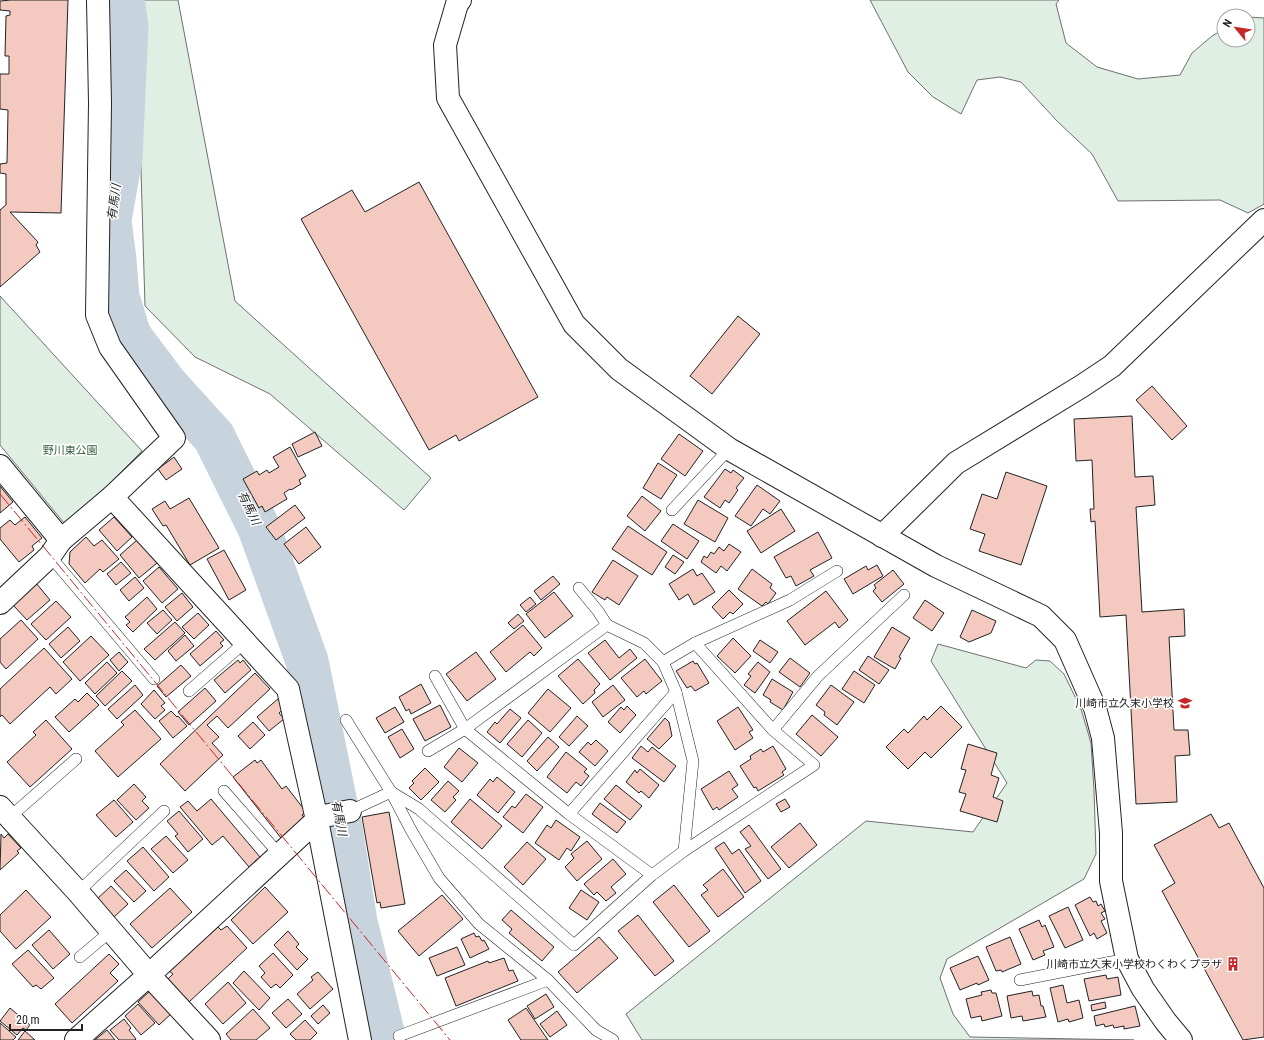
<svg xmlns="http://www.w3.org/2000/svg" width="1264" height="1040" viewBox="0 0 1264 1040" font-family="'Roboto Condensed','Noto Sans JP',sans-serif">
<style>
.green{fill:#e0efe3;stroke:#6f6f6f}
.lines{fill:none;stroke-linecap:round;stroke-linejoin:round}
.river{stroke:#c7d3dd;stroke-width:43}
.building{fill:#f3c9c0;stroke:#222}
.service-casing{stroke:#222;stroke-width:12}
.minor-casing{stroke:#222;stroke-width:24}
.service{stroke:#fff;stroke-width:11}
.minor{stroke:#fff;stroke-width:22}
.power{stroke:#c62828;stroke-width:1;stroke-dasharray:14 3 2 3;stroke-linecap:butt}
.labels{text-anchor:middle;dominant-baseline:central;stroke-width:3;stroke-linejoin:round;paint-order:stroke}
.park-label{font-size:11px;fill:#2f5e38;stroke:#fff}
.poi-label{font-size:11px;fill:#222;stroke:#fff;text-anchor:end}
.water-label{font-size:12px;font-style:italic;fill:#222;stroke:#fff}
</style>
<rect width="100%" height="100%" fill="#fff"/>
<g class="green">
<polygon points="136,0 178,0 235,301 431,478 404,510 270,394 195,357 145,306"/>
<polygon points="870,0 1059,0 1056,4 1066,43 1097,67 1138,79 1180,75 1192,53 1212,36 1224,29 1224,40 1248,40 1248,17 1264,18 1264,204 1248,213 1220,200 1118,201 1092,154 1057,121 1021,82 1000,77 977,80 961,114 933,97 908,72"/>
<polygon points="0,296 142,451 73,521 64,523 0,445"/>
<polygon points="938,644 1026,668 1036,660 1050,661 1064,674 1081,709 1091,743 1094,790 1096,854 1084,879 947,959 940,978 953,1014 970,1037 1134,1040 642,1040 626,1014 866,821 973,832 1007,783 931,661"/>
</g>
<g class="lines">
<polyline class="river" points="123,0 127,26 121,158 110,220 115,260 118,297 130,336 166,384 214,437 259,528 307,661 341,828 356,922 385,1040"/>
</g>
<g class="building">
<polygon points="11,0 68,0 61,213 10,212 38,242 36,245 40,252 0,287 0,210 6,205 6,174 0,173 0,164 7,163 8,110 0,109 0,74 9,74 9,56 5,56 6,16 10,15 10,11 0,10 0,1"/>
<polygon points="419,182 538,397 459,441 456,435 429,450 301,219 352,190 365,212"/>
<polygon points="738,316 760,334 712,394 690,376"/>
<polygon points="1152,386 1187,426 1172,440 1136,400"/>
<polygon points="1132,416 1135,477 1153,476 1155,505 1136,507 1142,612 1184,609 1185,636 1169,637 1174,730 1188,730 1190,755 1175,756 1177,802 1136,804 1126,615 1100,617 1095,521 1091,522 1090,509 1094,509 1092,460 1076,461 1074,419"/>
<polygon points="315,432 322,446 298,457 292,444"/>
<polygon points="679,434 703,451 685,476 661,459"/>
<polygon points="290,447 306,476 299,480 301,484 291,490 290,489 284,493 287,499 265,512 262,506 259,508 243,479 257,471 259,475 267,470 269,473 279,467 273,457"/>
<polygon points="174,457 182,469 166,480 158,469"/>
<polygon points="658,463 677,475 661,499 643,488"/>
<polygon points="725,469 731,473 733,470 744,478 736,488 738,490 729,503 725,500 720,508 704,497"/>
<polygon points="1006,472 1047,486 1021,565 979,551 985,534 970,529 982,494 997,499"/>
<polygon points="757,485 780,501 770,514 763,509 751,526 735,516"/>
<polygon points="0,486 13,502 0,513"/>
<polygon points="642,496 661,511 645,531 627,516"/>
<polygon points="189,498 219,548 190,565 166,525 163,526 152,509 165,501 170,509"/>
<polygon points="698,500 728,518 715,542 684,524"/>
<polygon points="295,505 305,518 276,540 266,527"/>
<polygon points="781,509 795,531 761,553 747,531"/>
<polygon points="25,517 42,538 32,546 34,550 19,562 0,539 0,528 10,520 15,525"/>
<polygon points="114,517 132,537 117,551 99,530"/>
<polygon points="673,524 699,541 687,559 661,541"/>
<polygon points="628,526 667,552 652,575 612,549"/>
<polygon points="306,527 321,547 299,564 284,544"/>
<polygon points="818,532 832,558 810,570 814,576 796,586 791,576 786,578 774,557"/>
<polygon points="86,537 94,546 102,540 119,559 103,572 100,569 85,583 69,564 70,552"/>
<polygon points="137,540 157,563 139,578 120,555"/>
<polygon points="729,544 741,552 727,571 721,566 716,573 701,562 704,556 707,558 711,552 714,554 719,547 724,551"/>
<polygon points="224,550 246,590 229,600 207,559"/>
<polygon points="673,555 684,562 675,574 665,567"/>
<polygon points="613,560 638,576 619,605 607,597 605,600 592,592"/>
<polygon points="121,562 131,573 116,585 107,574"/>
<polygon points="877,565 883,576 853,594 844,579 866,566 868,570"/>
<polygon points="159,567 178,589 162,603 143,581"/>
<polygon points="693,569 697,576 702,573 715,592 694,605 688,594 679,600 669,584"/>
<polygon points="752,569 772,584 770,588 776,593 768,604 766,602 762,606 738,589"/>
<polygon points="893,570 904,584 882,602 873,591 876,588 874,585"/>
<polygon points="553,576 560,584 541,600 534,591"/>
<polygon points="135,577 144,588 129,601 120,590"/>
<polygon points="36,583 50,600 27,620 12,604"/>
<polygon points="729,590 743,604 733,614 730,612 723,619 712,607"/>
<polygon points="826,591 848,620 839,628 835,622 805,645 787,621"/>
<polygon points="554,592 573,616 545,638 526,614"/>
<polygon points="182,593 193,607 177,621 165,607"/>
<polygon points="147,597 157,609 133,632 126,625 130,622 125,617"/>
<polygon points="530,597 536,604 526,612 520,605"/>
<polygon points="925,600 944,613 932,631 913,618"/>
<polygon points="56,601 71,617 46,640 31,624"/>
<polygon points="163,610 172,620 157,634 147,623"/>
<polygon points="972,610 996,621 991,633 969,642 960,637"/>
<polygon points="198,613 209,625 194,639 182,627"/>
<polygon points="518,614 524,621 514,629 508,623"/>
<polygon points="21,620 38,639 6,669 0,662 0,639"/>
<polygon points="175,622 185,633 155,660 144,649"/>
<polygon points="523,625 542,648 534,656 530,652 506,672 490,652"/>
<polygon points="68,627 80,641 61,658 49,644"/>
<polygon points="892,627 910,638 899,657 901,658 895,669 874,657"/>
<polygon points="216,631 224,640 220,643 223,646 200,666 190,654"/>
<polygon points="185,635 194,646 176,661 168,651"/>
<polygon points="91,636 109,655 80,681 63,662"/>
<polygon points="733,638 751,656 735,673 717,656"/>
<polygon points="605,640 619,658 630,649 637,658 610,680 588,653"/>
<polygon points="760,640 778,652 770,663 753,651"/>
<polygon points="44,648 72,679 56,694 50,687 10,724 2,715 0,717 0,689"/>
<polygon points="119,652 128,662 119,671 110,660"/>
<polygon points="476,652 496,679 467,701 446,674"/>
<polygon points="868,656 889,670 879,684 859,670"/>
<polygon points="790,658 810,673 800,687 779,672"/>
<polygon points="578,659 600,684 594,690 595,693 583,704 558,676"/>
<polygon points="645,659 662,681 646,694 644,691 637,697 621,678"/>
<polygon points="238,660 240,663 243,660 251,670 225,693 214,680"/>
<polygon points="693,661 695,664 697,663 709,683 695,691 691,686 687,688 676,671"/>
<polygon points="107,662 117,673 95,694 85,683"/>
<polygon points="758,662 770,672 755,693 744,685 751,676 748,674"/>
<polygon points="181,665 191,676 166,697 157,686"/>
<polygon points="122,671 132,681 105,706 96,696"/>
<polygon points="854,671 875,685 864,703 842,689"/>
<polygon points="255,673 270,689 228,728 217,716 207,725 219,737 212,743 223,755 185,791 160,764"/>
<polygon points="772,679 793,692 783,710 770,702 771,700 763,695"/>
<polygon points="421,684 431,703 411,714 409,709 406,711 399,697"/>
<polygon points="135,685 143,695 117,719 108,709"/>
<polygon points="613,685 625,700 603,717 592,702"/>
<polygon points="831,685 854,702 837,725 824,715 825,712 816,705"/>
<polygon points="205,688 216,701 189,725 178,712"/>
<polygon points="548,689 571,708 550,732 528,713"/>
<polygon points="154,690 165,703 161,706 165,710 155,719 141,704"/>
<polygon points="87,693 99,705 69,732 55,717 75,699 78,702"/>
<polygon points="279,698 286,707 279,713 284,719 269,731 257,717"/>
<polygon points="440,705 451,727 425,741 413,719"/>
<polygon points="627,706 636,715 620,733 608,722 621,707 624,710"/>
<polygon points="941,706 962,727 931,758 925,752 908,769 886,747 904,729 908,733 924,716 927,720"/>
<polygon points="395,707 404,722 385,733 376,718"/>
<polygon points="738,707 753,730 749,732 753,738 735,750 717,721"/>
<polygon points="510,709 521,718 500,743 487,732 495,722 497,724"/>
<polygon points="135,710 161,739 118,777 95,751 124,725 121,722"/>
<polygon points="171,711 177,717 178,716 187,726 173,738 159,721"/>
<polygon points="812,715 838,737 821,756 796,734"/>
<polygon points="577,716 588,726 569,746 559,737"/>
<polygon points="665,718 669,722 672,736 659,749 647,739"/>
<polygon points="46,720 72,749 30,787 7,762 36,735 33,732"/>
<polygon points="528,720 542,733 522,757 507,744"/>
<polygon points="253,722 265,735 250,749 238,736"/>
<polygon points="402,729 414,749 400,758 388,737"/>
<polygon points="548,737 559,747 537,771 527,761"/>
<polygon points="596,740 608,751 595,766 579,752 588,742 591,745"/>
<polygon points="968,744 997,753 991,775 999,778 993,797 1003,801 997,822 960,811 966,794 959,792 966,770 961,769"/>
<polygon points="641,746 648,752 652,747 676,766 664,782 632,758"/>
<polygon points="773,746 786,769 782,772 784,775 758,791 756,787 754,788 740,766 751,759 750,756 761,749 763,752"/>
<polygon points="459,748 478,763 462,782 444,767"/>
<polygon points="566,752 587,769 584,772 589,776 581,786 576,782 567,793 547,777"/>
<polygon points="255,760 257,763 261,760 282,789 286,786 306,812 302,815 305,819 281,838 233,777"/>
<polygon points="425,768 439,782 421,800 409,788 414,783 412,781"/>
<polygon points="640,769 659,785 649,798 641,791 639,793 626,782 635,770 637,773"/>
<polygon points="729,771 738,785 732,789 738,797 719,810 717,807 713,810 701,789"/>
<polygon points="497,777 515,792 498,813 477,795 490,779 493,782"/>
<polygon points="448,781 459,791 453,797 456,800 445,812 431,800"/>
<polygon points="134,784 146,797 142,801 149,808 136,820 117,800"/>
<polygon points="616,785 642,806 630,820 604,799"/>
<polygon points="526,794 543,807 523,833 503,817 512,806 515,808"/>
<polygon points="211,799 260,857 249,867 223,836 212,845 180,807 188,801 197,811"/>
<polygon points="470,799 502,826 482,849 451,822"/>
<polygon points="785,799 790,807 781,812 776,804"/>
<polygon points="114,800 133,822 116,837 96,815"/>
<polygon points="600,803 626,822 617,833 592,814"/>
<polygon points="179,811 203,839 188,852 175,836 178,834 167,821"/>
<polygon points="389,812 405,904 381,908 380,902 377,903 362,817"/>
<polygon points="1211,814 1219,828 1229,823 1264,888 1264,1037 1243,1040 1162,891 1175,883 1154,845"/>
<polygon points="556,820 580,837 571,851 567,848 559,860 535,843 547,825 551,828"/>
<polygon points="800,823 817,845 789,868 771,847"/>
<polygon points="749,825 781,869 768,879 745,849 751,846 740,832"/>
<polygon points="1,834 4,838 8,834 21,848 17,851 19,853 0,870"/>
<polygon points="166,836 188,860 173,873 151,849"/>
<polygon points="587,841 602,859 577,881 565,867 574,858 571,854"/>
<polygon points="527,842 546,859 523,885 504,867"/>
<polygon points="724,842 732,854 739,849 761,881 745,893 715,848"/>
<polygon points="143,847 169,877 154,891 127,861"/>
<polygon points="613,859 626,874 611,887 616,893 606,901 597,892 594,895 584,884"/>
<polygon points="723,869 744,897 718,917 701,895 708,890 703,885"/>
<polygon points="126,870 146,891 134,902 114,881"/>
<polygon points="674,885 710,931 689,947 653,902"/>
<polygon points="111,886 128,904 114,917 97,899"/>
<polygon points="265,887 288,912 253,944 231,920"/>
<polygon points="170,888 192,912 152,948 130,924"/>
<polygon points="26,890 51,917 16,949 0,931 0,915"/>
<polygon points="581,890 599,902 587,920 569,908"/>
<polygon points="442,895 463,919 419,956 398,931"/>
<polygon points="1090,897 1093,902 1096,901 1098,906 1101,904 1105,911 1101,913 1105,919 1101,921 1107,933 1097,939 1094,933 1090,936 1075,905"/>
<polygon points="1068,907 1083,940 1065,948 1049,916"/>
<polygon points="511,910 554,947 542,961 509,933 512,929 502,920"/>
<polygon points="638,915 674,961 655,976 618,931"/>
<polygon points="1039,920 1042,927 1045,925 1054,947 1043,951 1045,955 1033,960 1019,929"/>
<polygon points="227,926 247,948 189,1002 168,979 173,974 169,971 218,927 221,930"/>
<polygon points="49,930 70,954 53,969 32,945"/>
<polygon points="288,931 299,944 296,947 308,959 297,970 274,945"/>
<polygon points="474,933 476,937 479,936 482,941 484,940 489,949 470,958 461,939"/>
<polygon points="599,937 618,958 577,993 558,972"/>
<polygon points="1010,937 1021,964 1002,972 1001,970 996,971 986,947"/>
<polygon points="457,947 465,965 437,976 429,958"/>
<polygon points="28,950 54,978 41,989 36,985 33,987 12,964"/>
<polygon points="273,953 293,975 280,988 276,984 271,988 261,977 265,973 259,966"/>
<polygon points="109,954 119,964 110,973 118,981 72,1023 55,1004"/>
<polygon points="978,956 989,980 978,985 977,983 960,990 950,968"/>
<polygon points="504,958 509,971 513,970 518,981 456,1006 445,978 488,961 489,963"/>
<polygon points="244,971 270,998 259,1010 233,983"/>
<polygon points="318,972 333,989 310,1009 297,994 313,980 311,977"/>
<polygon points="1106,975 1107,979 1118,977 1121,995 1089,1001 1084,979"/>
<polygon points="228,982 246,1003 223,1024 205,1004"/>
<polygon points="1063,985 1067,1003 1079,1000 1083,1018 1069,1022 1068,1019 1058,1022 1050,988"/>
<polygon points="151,990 172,1013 159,1025 138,1002"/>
<polygon points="991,990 992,993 996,993 1002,1016 982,1021 981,1016 971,1018 966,999 982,995 981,992"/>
<polygon points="1032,991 1033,996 1039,995 1041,1006 1043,1006 1046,1017 1023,1021 1022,1016 1011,1018 1007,996"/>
<polygon points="546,994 554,1007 535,1019 527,1006"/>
<polygon points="288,999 302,1014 286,1028 272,1013"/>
<polygon points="1105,1002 1106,1008 1092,1011 1091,1005"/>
<polygon points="138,1004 155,1023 141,1035 125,1016"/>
<polygon points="323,1005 330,1013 318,1024 311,1016"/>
<polygon points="1135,1006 1140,1026 1124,1029 1124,1026 1114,1028 1113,1025 1105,1027 1104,1024 1096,1026 1094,1016"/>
<polygon points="10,1008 30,1025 26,1030 23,1028 17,1035 0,1021"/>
<polygon points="526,1008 548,1040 521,1040 508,1020"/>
<polygon points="253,1009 270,1028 256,1040 231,1040 226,1034"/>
<polygon points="557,1011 567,1025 550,1037 540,1024"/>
<polygon points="124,1019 131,1028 129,1030 136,1039 135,1040 119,1040 110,1030"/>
<polygon points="305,1020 317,1033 310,1040 296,1040 290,1034"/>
<polygon points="0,1023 16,1037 13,1040 0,1040"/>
<polygon points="107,1030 115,1040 95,1040"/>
<polygon points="25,1031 35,1040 18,1040"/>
</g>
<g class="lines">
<defs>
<g id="service">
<polyline points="672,510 729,449"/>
<polyline points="50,556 154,679"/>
<polyline points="579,588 598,611 607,625"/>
<polyline points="663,662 676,692 693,761 684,851"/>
<polyline points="435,676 465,729 569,814 652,875"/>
<polyline points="189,691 245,642"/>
<polyline points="346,720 391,792 411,830 439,878 479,924 548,980 596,1030 613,1040"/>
<polyline points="773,730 818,676 904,595"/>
<polyline points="428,751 465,729 607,625 644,643 663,662 695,643 790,600 837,571"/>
<polyline points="224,791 279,854"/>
<polyline points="391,792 419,809 574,945 652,875 684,851 814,765 773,730 695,643"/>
<polyline points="350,811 391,792"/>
<polyline points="569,814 676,692"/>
<polyline points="10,817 76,759"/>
<polyline points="78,892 164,811"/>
<polyline points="80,957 111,931"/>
<polyline points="1020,980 1127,959"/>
<polyline points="399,1036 548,980"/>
</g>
<g id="minor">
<polyline points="460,0 457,4 445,45 448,98 574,324 619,369 729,449 936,566 1041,616 1065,640 1095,708 1103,738 1111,833 1111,881 1127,959 1143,989 1166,1022 1181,1040"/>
<polyline points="0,466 61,540"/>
<polyline points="112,497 288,689 317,820 360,1040"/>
<polyline points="882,536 956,463 1082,386 1112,366 1264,220"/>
<polyline points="0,603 50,556 61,540 112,497 174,438 110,347 97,315 100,103 98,0"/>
<polyline points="0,807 78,892 149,975 209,1040"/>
<polyline points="76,1040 149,975 317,820 324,816 350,811"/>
</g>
</defs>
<use href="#service" class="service-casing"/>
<use href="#minor" class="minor-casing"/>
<use href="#service" class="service"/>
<use href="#minor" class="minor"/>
<polyline class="power" points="0,494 450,1040"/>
</g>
<defs>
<symbol id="school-bare" viewBox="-9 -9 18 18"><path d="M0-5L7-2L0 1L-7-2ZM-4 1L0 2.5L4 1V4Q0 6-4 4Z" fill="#c62828" stroke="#fff" stroke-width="2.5" paint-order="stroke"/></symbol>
<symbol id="building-bare" viewBox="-9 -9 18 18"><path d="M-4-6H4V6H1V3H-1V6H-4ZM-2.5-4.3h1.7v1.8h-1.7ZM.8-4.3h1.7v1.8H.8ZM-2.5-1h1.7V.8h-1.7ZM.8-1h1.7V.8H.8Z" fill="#c62828" stroke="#fff" stroke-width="2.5" paint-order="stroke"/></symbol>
</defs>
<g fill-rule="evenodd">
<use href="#school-bare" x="1175" y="693" width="20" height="20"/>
<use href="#building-bare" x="1223" y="954" width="20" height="20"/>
</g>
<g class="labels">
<g class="park-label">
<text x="70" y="450">野川東公園</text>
</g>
<g class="poi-label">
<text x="1174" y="703">川崎市立久末小学校</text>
<text x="1222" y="964">川崎市立久末小学校わくわくプラザ</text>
</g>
<g class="water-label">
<text transform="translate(114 202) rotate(-82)">有馬川</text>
<text transform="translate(249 508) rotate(64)">有馬川</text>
<text transform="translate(339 818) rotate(79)">有馬川</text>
</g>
</g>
<g transform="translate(1236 28) rotate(300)"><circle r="19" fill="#ffffff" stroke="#a7a7a7"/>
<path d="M0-3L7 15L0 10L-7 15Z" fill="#c62828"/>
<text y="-6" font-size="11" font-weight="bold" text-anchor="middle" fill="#222222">N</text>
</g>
<path d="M10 1024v6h72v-6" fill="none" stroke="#222222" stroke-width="2"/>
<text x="16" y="1024" font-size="12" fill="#222222" stroke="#ffffff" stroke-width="3" paint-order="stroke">20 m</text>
</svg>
